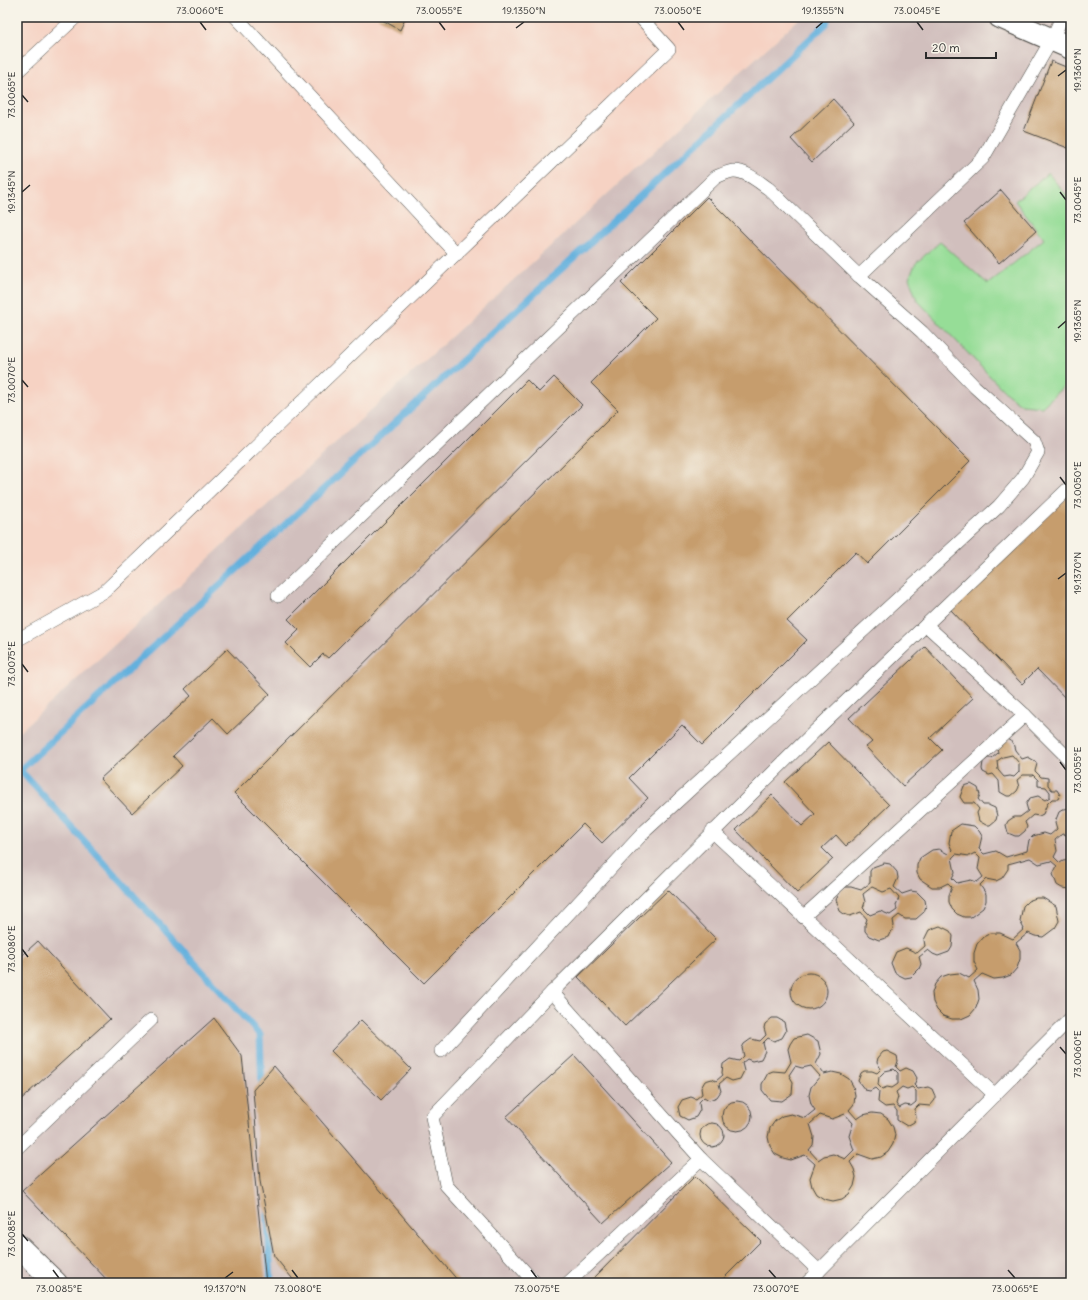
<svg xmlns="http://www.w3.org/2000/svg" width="1088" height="1300" viewBox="0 0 1088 1300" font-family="Delius,sans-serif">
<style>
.built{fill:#f6d2c3}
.industrial{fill:#d1bfbd}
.green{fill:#96dd97;stroke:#608461}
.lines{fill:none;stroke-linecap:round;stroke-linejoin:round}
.stream{stroke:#64b0dd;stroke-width:7}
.building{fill:#c69d6d;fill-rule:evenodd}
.lane-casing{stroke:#484742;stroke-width:14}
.street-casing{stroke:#484742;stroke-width:24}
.secondary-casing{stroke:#484742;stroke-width:24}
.lane{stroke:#fff;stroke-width:13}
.street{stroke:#fff;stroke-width:22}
.secondary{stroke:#fff;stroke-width:22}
.ticks{fill:none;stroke:#2b2b2b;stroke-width:1.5}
.neatline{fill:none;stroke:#2b2b2b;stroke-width:1.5}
.ticks-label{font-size:10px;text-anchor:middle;fill:#2b2b2b}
</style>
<rect width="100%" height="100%" fill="#f7f3e8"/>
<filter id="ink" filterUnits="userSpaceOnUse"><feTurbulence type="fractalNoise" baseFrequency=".025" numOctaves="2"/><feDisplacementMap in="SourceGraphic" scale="8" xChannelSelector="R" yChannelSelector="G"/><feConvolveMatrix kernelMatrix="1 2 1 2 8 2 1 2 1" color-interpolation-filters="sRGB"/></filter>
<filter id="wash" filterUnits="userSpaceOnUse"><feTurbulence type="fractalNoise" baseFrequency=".012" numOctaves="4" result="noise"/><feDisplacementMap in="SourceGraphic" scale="16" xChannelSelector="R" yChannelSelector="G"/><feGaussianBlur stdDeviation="0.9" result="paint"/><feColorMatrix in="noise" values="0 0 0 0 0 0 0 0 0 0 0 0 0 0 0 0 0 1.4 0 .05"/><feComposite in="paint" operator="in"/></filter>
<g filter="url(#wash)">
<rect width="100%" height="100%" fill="#ece4c6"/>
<polygon class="built" points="17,17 801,17 17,734"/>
<polygon class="industrial" points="801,17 1071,17 1071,1283 17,1283 17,734"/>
<polygon class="green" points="1048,173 1071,201 1071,379 1042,407 1022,405 1007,394 917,300 909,278 916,263 940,242 988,284 1044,239 1015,201"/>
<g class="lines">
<g class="stream">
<polyline points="262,1089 260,1035 20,770 826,24 828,17"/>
<polyline points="268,1215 271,1283"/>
</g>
</g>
<g id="blocks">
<g class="building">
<polygon points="377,17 406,17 400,30"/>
<polygon points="1051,61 1071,69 1071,140 1068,148 1024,131"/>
<polygon points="833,99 854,122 812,162 791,139"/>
<polygon points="1001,190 1036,231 999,263 964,223"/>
<polygon points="707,197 970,461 867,564 856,552 787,621 807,640 702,745 682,725 629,778 648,798 602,843 583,824 424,983 234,793 618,410 591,383 656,318 621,283"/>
<polygon points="554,377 582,405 328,658 323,654 310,667 286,643 299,630 288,619 527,380 539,392"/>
<polygon points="1071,493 1071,704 1037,669 1022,684 950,609"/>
<polygon points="925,647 973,698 930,738 942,750 903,786 866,747 872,742 849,718"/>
<polygon points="227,649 270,694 228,734 213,718 173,756 182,766 132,813 100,779 191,696 185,689"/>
<path d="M1007,739L1013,743L1015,750L1022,759L1028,757L1035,761L1037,764L1035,771L1041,777L1048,778V785L1052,790H1057L1060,795L1058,799H1052L1047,804L1043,814L1039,816L1033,815L1025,822L1027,827L1025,831L1019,836H1015L1008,833L1006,825L1008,821L1014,817H1020L1028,811L1026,804L1030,798L1038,796L1045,800L1050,797V792L1046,787L1038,786V780L1033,775H1023L1017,780L1019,787L1017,791L1011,796H1007L1000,792L999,781L993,774L989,775L983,772L982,769L983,762L988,758H992L998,753L997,747ZM1012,755L1019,763V772L1014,777L1010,776L1004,777L998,770L997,761L1003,757Z"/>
<polygon points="828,742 889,805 846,846 836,835 822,848 833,859 797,893 736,830 772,795 802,826 815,814 785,782"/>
<polygon points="971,784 978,788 980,795 978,799 983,805 988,805 995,808 997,816 996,820 990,825 986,825 979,821 977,813 979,809 974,803 964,803 960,797 964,786"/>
<path d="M1071,808V836L1062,834L1055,840L1057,851L1054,857L1060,863L1063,861L1071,860V889L1062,888L1057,885L1053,874L1057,866L1051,861L1039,864L1030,858L1008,864V869L1002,878L996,881L986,879L980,885L986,894V901L983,908L971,917H964L957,914L952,909L949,902V895L952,887L948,883L940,887H932L920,879L917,873V865L920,858L932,850L939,849L948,854L952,850L949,843L951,831L961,824L974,826L979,831L982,836L979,849L984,854L996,851L1006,857L1027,851L1029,840L1033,836L1044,833L1050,835L1057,829L1055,822L1059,812L1064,809ZM975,853L980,858L978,869L983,877L977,882L971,880L957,883L952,878L955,872L952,858L956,854L969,856Z"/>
<path d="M884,863L890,864L897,872L898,878L894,887L902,894L911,891L917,892L925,900L926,906L924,912L916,919H905L899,915L893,920L894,926L889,937L879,940L869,936L865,931V925L867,919L861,912L850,916L844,914L840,911L836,900L841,890L846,887H851L861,890L870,883V871L873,867ZM872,887L883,892L891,889L899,898L896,905L897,910L890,915L880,911L870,915L863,908L865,902L863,894Z"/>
<polygon points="668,890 716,939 625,1026 578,977"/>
<polygon points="1036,898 1043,898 1056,906 1059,921 1055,928 1043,937 1035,936 1028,933 1016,943 1020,950 1020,959 1017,968 1011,975 1003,978 994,979 982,974 974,981 978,990 979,999 976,1008 970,1015 961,1019 952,1019 943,1016 937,1010 933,1002 932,993 935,984 941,977 950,974 959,973 969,978 978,970 974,962 974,953 977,944 983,937 991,933 1000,933 1013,939 1024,929 1020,921 1023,906 1028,901"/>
<polygon points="940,926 950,931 953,936 952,947 949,952 938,956 933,954 928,950 919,957 921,964 919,969 911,977 905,978 895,973 891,963 896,952 906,948 917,953 925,946 924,940 929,930"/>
<polygon points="38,941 110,1019 17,1103 17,960"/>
<circle cx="809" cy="991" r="18"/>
<polygon points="214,1018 242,1056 266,1283 110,1283 22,1191"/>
<polygon points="772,1018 777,1018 784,1022 786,1031 782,1038 774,1041 768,1038 763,1043 765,1051 761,1059 752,1061 747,1059 742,1063 744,1071 740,1079 732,1081 726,1078 719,1084 721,1091 717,1097 709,1100 704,1097 699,1102 700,1110 696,1117 688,1120 680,1116 678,1107 682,1100 691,1097 696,1099 702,1094 701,1088 705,1081 712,1079 716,1081 723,1075 722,1073 723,1064 730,1059 739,1061 744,1056 742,1048 744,1044 751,1039 760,1041 766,1035 764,1028 765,1024"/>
<polygon points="361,1020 411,1069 381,1100 331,1051"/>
<path d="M807,1035L818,1041L821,1054L816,1064L824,1074L832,1072L841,1074L849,1079L853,1086L855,1095L854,1104L849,1110L857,1119L863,1115L872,1113L881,1114L888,1119L893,1127L895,1135L893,1144L888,1152L881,1157L872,1159L858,1154L850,1162L854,1169L856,1177L854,1186L849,1194L842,1199L833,1201L824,1199L816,1194L812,1187L810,1178L815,1164L805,1155L791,1160L783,1158L775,1154L770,1146L768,1137L770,1128L775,1121L782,1116L791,1114L805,1118L815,1110L811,1104L809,1095L811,1087L820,1076L811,1066L802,1068L795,1066L789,1075L793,1082L792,1094L782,1101L770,1100L762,1090V1084L768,1073L773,1071L785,1072L791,1062L788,1049L790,1044L794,1038ZM845,1114L853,1123L849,1136L854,1150L845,1159L833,1154L824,1156L818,1160L809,1150L813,1145L814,1137L810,1124L820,1115L832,1119Z"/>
<path d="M887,1051L897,1056L898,1061L896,1067L900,1071L906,1068L913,1071L917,1078L914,1085L918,1089L928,1087L932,1089L935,1096V1100L930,1106L919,1105L915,1109L916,1118L914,1122L907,1126L897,1120V1111L893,1106L885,1107L878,1102L879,1092L875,1088L870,1091L865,1090L858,1081L861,1073L864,1071H872L877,1073L881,1069L877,1062L878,1058L883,1052ZM894,1069L898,1073V1084L892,1088L887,1087L882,1089L878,1085L879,1077L885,1071ZM902,1087L907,1089L912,1087L916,1091V1102L911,1106L905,1105L899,1108L896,1104L898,1097L896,1092Z"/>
<polygon points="574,1055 671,1162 603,1223 506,1117"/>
<polygon points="274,1066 460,1283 296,1283 274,1256 260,1181 253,1090"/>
<circle cx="737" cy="1116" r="15"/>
<circle cx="712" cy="1135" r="12"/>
<polygon points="695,1176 761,1241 719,1283 595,1283 592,1280"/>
</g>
</g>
</g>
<g filter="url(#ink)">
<use href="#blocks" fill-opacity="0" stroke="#484742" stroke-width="1"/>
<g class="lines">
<defs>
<g id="lane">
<polyline points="236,17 457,254"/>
<polyline points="17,72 76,17"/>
<path d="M278,596L716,177C721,175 729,171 734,171C747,171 760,183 769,189L859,276"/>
<polyline points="926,625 1025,715 1071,761"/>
<polyline points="17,640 105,591 669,49 640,17"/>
<polyline points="712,831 995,1095"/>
<polyline points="803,917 1025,715"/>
<polyline points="441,1051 646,830 999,506 1023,478 1038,452 1034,441 975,387 922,332 859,276 983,158 1052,39 1062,17"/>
<polyline points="17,1148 151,1020"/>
<polyline points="701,1159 552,992 814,732 1071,486"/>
<polyline points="535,1283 446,1185 432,1117 552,992"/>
<polyline points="568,1283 701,1159 819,1271"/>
<polyline points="807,1283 1071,1018"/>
</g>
<polyline id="street" points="17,1245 56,1283"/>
<polyline id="secondary" points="1000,17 1071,48"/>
</defs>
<use href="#lane" class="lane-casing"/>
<use href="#street" class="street-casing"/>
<use href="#secondary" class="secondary-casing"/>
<use href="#lane" class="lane"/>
<use href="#street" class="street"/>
<use href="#secondary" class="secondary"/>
</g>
</g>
<path class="ticks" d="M200,22L206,30M439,22L445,30M678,22L684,30M917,22L923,30M516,28L524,22M816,28L823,22M1058,76L1066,70M22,95L28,102M22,192L30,185M1060,192L1066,200M1058,328L1066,321M22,380L28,387M1060,477L1066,485M1058,579L1066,573M22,664L28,672M1060,762L1066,770M22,949L28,957M1060,1047L1066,1054M22,1234L28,1241M53,1270L59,1278M292,1270L298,1278M531,1270L537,1278M769,1270L776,1278M1008,1270L1015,1278M225,1278L233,1272"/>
<rect width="1088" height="1300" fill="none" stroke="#f7f3e8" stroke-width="44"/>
<path d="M926 52v6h70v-6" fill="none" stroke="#2b2b2b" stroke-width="2"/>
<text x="932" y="52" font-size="12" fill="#2b2b2b" stroke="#f7f3e8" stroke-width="3" paint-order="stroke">20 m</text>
<rect x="22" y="22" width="1044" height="1256" class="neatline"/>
<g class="ticks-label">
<text x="200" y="14">73.0060°E</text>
<text x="439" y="14">73.0055°E</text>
<text x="524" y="14">19.1350°N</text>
<text x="678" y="14">73.0050°E</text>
<text x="823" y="14">19.1355°N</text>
<text x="917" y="14">73.0045°E</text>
<text transform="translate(1077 70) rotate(-90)" y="4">19.1360°N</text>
<text transform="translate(11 95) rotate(-90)" y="4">73.0065°E</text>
<text transform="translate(11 192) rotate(-90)" y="4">19.1345°N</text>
<text transform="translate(1077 200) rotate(-90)" y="4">73.0045°E</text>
<text transform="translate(1077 321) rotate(-90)" y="4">19.1365°N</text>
<text transform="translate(11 380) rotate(-90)" y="4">73.0070°E</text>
<text transform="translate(1077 485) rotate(-90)" y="4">73.0050°E</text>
<text transform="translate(1077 573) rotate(-90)" y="4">19.1370°N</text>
<text transform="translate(11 664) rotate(-90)" y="4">73.0075°E</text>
<text transform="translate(1077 770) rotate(-90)" y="4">73.0055°E</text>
<text transform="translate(11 949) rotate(-90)" y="4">73.0080°E</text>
<text transform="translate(1077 1054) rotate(-90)" y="4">73.0060°E</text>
<text transform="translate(11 1234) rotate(-90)" y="4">73.0085°E</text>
<text x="59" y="1292">73.0085°E</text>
<text x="225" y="1292">19.1370°N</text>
<text x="298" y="1292">73.0080°E</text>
<text x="537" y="1292">73.0075°E</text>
<text x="776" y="1292">73.0070°E</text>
<text x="1015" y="1292">73.0065°E</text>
</g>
</svg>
